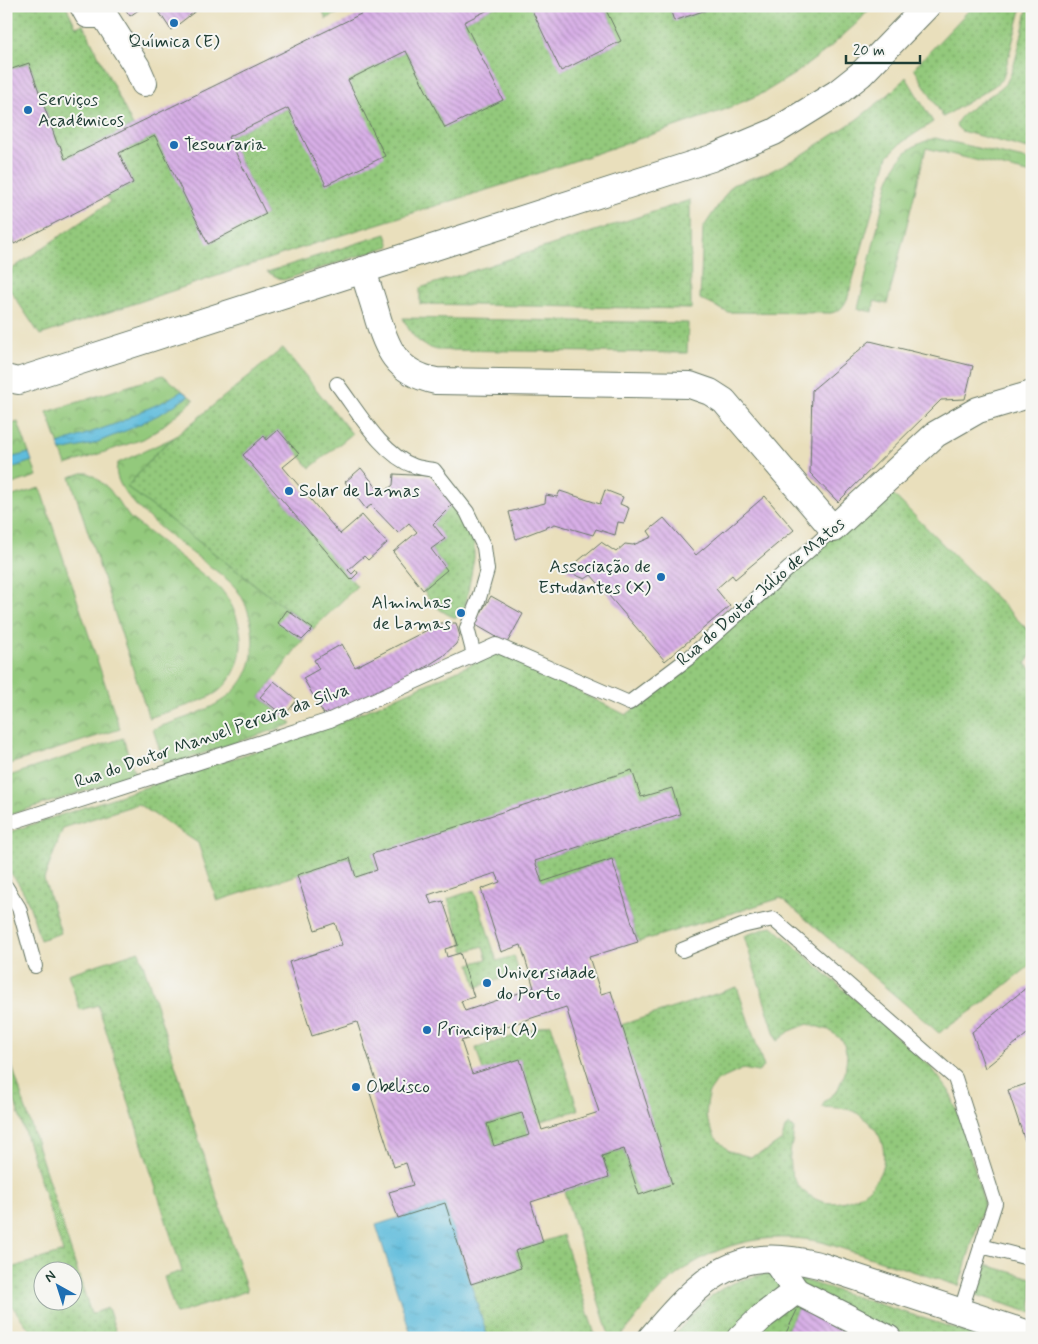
<svg xmlns="http://www.w3.org/2000/svg" width="1038" height="1344" viewBox="0 0 1038 1344" font-family="Mynerve,sans-serif">
<style>
.grass{fill:url(#grass-dots);stroke:#598358;fill-rule:evenodd}
.park{fill:url(#park-crowns);stroke:#598358}
.water{fill:url(#water-ripples);stroke:#3e7c88}
.building{fill:url(#building-back-hatch);fill-rule:evenodd}
.lines{fill:none;stroke-linecap:round;stroke-linejoin:round}
.lane-casing{stroke:#667664;stroke-width:16}
.street-casing{stroke:#667664;stroke-width:28}
.lane{stroke:#fff;stroke-width:14}
.street{stroke:#fff;stroke-width:26}
.poi-dot{fill:#1f6fb2;stroke:#f6f6f2;stroke-width:2}
.labels{text-anchor:middle;dominant-baseline:central;stroke-width:4;stroke-linejoin:round;paint-order:stroke}
.poi-label{font-size:18px;fill:#1f3d34;stroke:#f6f6f2;text-anchor:start}
.street-label{font-size:18px;fill:#1f3d34;stroke:#f6f6f2}
</style>
<defs>
<pattern id="grass-dots" width="8" height="8" patternUnits="userSpaceOnUse" patternTransform="scale(1.25)"><rect width="8" height="8" fill="#93c97b"/><path d="M2 2h.1M6 6h.1" fill="none" stroke="#77a466" stroke-width="1.8" stroke-linecap="round"/></pattern>
<pattern id="park-crowns" width="20" height="18" patternUnits="userSpaceOnUse" patternTransform="scale(1.25)"><rect width="20" height="18" fill="#93c97b"/><path d="M2 6a3 3 0 1 1 6 0M12 15a3 3 0 1 1 6 0" fill="none" stroke="#77a466"/></pattern>
<pattern id="water-ripples" width="26" height="14" patternUnits="userSpaceOnUse" patternTransform="scale(1.25)"><rect width="26" height="14" fill="#5ebcdc"/><path d="M2 4q2-2 4 0t4 0M15 11q2-2 4 0t4 0" fill="none" stroke="#4d9ab3"/></pattern>
<pattern id="building-back-hatch" width="6" height="6" patternUnits="userSpaceOnUse" patternTransform="scale(1.25)"><rect width="6" height="6" fill="#d8afe7"/><path d="M-1 5l2 2M0 0l6 6M5-1l2 2" fill="none" stroke="#af90bc"/></pattern>
</defs>
<rect width="100%" height="100%" fill="#f6f6f2"/>
<filter id="ink" filterUnits="userSpaceOnUse"><feTurbulence type="fractalNoise" baseFrequency=".02" numOctaves="2"/><feDisplacementMap in="SourceGraphic" scale="10" xChannelSelector="R" yChannelSelector="G"/><feConvolveMatrix kernelMatrix="1 2 1 2 8 2 1 2 1" color-interpolation-filters="sRGB"/></filter>
<filter id="wash" filterUnits="userSpaceOnUse"><feTurbulence type="fractalNoise" baseFrequency=".0096" numOctaves="4" result="noise"/><feDisplacementMap in="SourceGraphic" scale="20" xChannelSelector="R" yChannelSelector="G"/><feGaussianBlur stdDeviation="1.12" result="paint"/><feColorMatrix in="noise" values="0 0 0 0 0 0 0 0 0 0 0 0 0 0 0 0 0 1.4 0 .05"/><feComposite in="paint" operator="in"/></filter>
<g filter="url(#wash)">
<rect width="100%" height="100%" fill="#e9dfbc"/>
<g class="grass">
<polygon points="6,6 66,6 76,27 83,24 133,126 65,159 61,145 58,145 57,143 29,63 11,69 6,62"/>
<polygon points="321,6 352,6 326,19"/>
<polygon points="496,6 530,6 562,70 621,41 604,6 669,6 674,21 716,6 872,6 858,22 828,49 796,73 765,92 724,110 509,183 313,244 40,335 6,284 6,273 110,202 106,196 133,183 119,153 155,136 208,243 266,214 228,137 406,51 445,128 502,100 464,22"/>
<polygon points="973,6 1022,6 1003,78 994,86 943,117 914,68"/>
<path d="M1028,6H1032V150L961,131L956,126C957,112 994,96 1005,84C1015,74 1024,22 1028,6Z"/>
<path d="M906,77L933,122L901,143L888,156L848,297C844,306 841,311 831,313L727,312L700,299L703,228L732,185L769,172L799,157L856,120L888,95Z"/>
<polygon points="690,200 691,309 420,304 420,288"/>
<polygon points="386,234 390,246 283,280 267,272"/>
<path d="M403,318L688,323L687,353L437,350C418,345 411,335 403,318Z"/>
<polygon points="283,348 352,434 310,468 278,430 267,440 264,437 243,455 357,586 313,629 127,487 159,450"/>
<path d="M881,482L1032,634V654L1025,664L1032,669V964L983,1003L939,1033L781,898L638,942L612,859L542,882L535,861L680,814L672,788L641,797L372,854L377,870L356,877L350,858L217,901L198,843L138,804L63,828L44,879L61,933L40,940C32,914 27,888 6,869V833L329,727L499,652L626,715L697,657Z"/>
<path d="M453,504L464,521L474,542V558L465,608L456,618C440,612 432,604 423,590L447,570L431,549L445,539L433,524Z"/>
<polygon points="474,890 497,961 514,956 519,973 477,987 470,964 487,959 483,946 465,952 448,899"/>
<path d="M772,926L931,1067L949,1091L962,1124L984,1203L959,1286L822,1242C766,1230 711,1244 668,1282C651,1297 635,1320 620,1338H610L564,1191L609,1177L602,1156L624,1149L639,1195L672,1184L621,1025L737,987L764,1067L758,1072L743,1069L717,1081L708,1094L706,1117L715,1137L729,1151L750,1157L766,1151L782,1140L785,1128L790,1125L794,1129C793,1143 788,1154 790,1167C793,1180 800,1191 812,1197C823,1204 833,1204 845,1201C886,1191 899,1142 862,1117C860,1115 856,1112 853,1111C844,1107 831,1108 822,1107L825,1101L837,1091L845,1073L847,1055L843,1041L829,1030L808,1024L790,1031L777,1041L744,936Z"/>
<polygon points="139,951 247,1291 176,1314 164,1277 182,1271 98,1005 80,1010 68,974"/>
<polygon points="551,1024 578,1110 539,1122 483,1071 476,1048"/>
<path d="M6,1047L91,1314L108,1308L118,1338H36L6,1298V1267L7,1269L63,1252L6,1074ZM42,1272H72V1302H42Z"/>
<polygon points="522,1113 529,1135 494,1146 487,1124"/>
<polygon points="563,1235 596,1338 488,1338 471,1284 520,1268 515,1251"/>
<polygon points="986,1265 1032,1278 1032,1313 977,1295"/>
<path d="M765,1274H777L797,1278L985,1338H887L799,1306L785,1334L791,1338H672C689,1319 705,1297 727,1286C739,1280 752,1277 765,1274Z"/>
</g>
<g class="park">
<path d="M935,138L1032,161V174L926,148L887,304L874,301L873,312L858,309L888,183C899,155 906,147 935,138Z"/>
<polygon points="163,375 194,400 158,430 143,439 66,465 47,412"/>
<polygon points="18,422 37,476 6,486 6,426"/>
<path d="M175,437L159,450L127,487L313,629C293,649 279,675 260,697L292,724L165,766L153,729C199,713 253,701 253,642C253,621 246,597 231,583C209,562 102,497 118,463Z"/>
<path d="M82,473H88L95,477L109,489L130,518L219,587C244,615 252,662 220,690C206,702 168,711 149,718L70,477Z"/>
<polygon points="40,488 120,729 6,765 6,498"/>
<polygon points="123,738 135,775 6,816 6,777"/>
</g>
<g class="water">
<polygon points="182,391 189,396 162,413 130,429 93,444 61,451 58,444 121,422 133,415 165,401"/>
<polygon points="29,453 32,461 6,470 6,459"/>
<polygon points="445,1203 488,1338 412,1338 376,1225"/>
</g>
<g id="blocks">
<g class="building">
<polygon points="123,6 144,6 130,16"/>
<polygon points="155,6 202,6 171,30"/>
<polygon points="377,6 496,6 464,22 503,100 445,128 406,51 348,80 385,156 334,181 326,185 288,108 228,137 266,214 208,244 155,136 119,153 133,183 14,244 6,221 6,71 29,63 57,143 58,145 60,145 65,159"/>
<polygon points="530,6 604,6 621,41 561,71"/>
<polygon points="669,6 715,6 715,7 674,21"/>
<polygon points="870,341 973,366 965,399 941,400 838,502 810,473 812,390"/>
<polygon points="278,430 299,454 283,467 340,534 362,515 387,543 368,560 364,556 348,570 352,574 356,570 358,573 351,580 243,455 264,436 267,440"/>
<polygon points="361,468 382,494 393,485 394,474 429,476 453,504 433,524 445,539 431,549 447,570 423,590 393,552 417,532 409,523 398,533 371,505 366,509 345,482"/>
<polygon points="605,490 623,497 620,504 629,508 624,523 618,522 615,535 596,529 593,535 555,524 516,539 509,512 545,503 546,495 557,497 560,491 600,504"/>
<polygon points="765,496 794,530 735,579 732,575 716,589 730,606 665,661 591,575 585,579 566,571 601,542 616,552 625,544 633,545 652,537 648,531 664,518 696,555"/>
<polygon points="491,596 523,614 507,643 474,624"/>
<polygon points="287,610 313,629 302,640 278,623"/>
<polygon points="441,623 456,623 460,636 456,644 443,656 408,678 325,716 303,678 319,669 314,660 342,644 355,667"/>
<polygon points="274,681 297,700 284,716 260,697"/>
<path d="M632,770L641,797L672,788L680,814L535,861L542,882L612,859L638,942L589,957L601,994L611,991L672,1184L639,1195L624,1149L602,1156L609,1177L531,1202L543,1242L515,1251L521,1268L471,1284L445,1203L398,1218L389,1192L413,1185L406,1163L394,1167L370,1093L379,1090L357,1022L312,1036L289,962L342,945L335,923L315,930L297,875L350,858L356,877L377,870L372,854ZM496,873L500,882L481,889L501,952L521,945L534,988L465,1011L461,1001L474,997L460,953L447,957L445,949L458,945L443,901L431,904L428,895ZM566,1007L599,1112L542,1130L520,1059L472,1074L461,1041ZM522,1113L529,1135L494,1146L487,1124Z"/>
<polygon points="1032,983 1032,1030 985,1068 972,1032"/>
<polygon points="1032,1082 1032,1139 1025,1141 1008,1090"/>
<polygon points="799,1306 861,1338 791,1338 785,1335"/>
</g>
</g>
</g>
<g filter="url(#ink)">
<use href="#blocks" fill-opacity="0" stroke="#667664" stroke-width="1"/>
<g class="lines">
<defs>
<g id="lane">
<path d="M337,384C357,410 382,455 414,466C420,468 427,469 434,470L467,512L484,547L487,570L479,598L467,628L474,655"/>
<polyline points="6,824 330,720 496,645 629,703 690,657 833,529"/>
<polyline points="6,887 19,908 35,966"/>
<polyline points="682,950 742,926 773,919 955,1078 995,1203 960,1313"/>
<polyline points="981,1246 1032,1259"/>
</g>
<g id="street">
<polyline points="83,6 88,15 104,15 137,67 144,83"/>
<path d="M363,270C367,284 372,298 376,312C386,348 396,373 436,381L690,385L710,392L724,401L833,529L936,434L978,410L1032,394"/>
<polyline points="6,378 18,381 712,158 774,132 837,93 861,74 927,6"/>
<polyline points="774,1259 796,1291 888,1338"/>
<path d="M651,1338C678,1306 710,1267 754,1260C775,1256 798,1260 819,1265L1032,1335"/>
<polyline points="740,1338 763,1316 796,1291"/>
</g>
</defs>
<use href="#lane" class="lane-casing"/>
<use href="#street" class="street-casing"/>
<use href="#lane" class="lane"/>
<use href="#street" class="street"/>
</g>
</g>
<g class="poi-dot">
<circle cx="174" cy="23" r="5"/>
<circle cx="28" cy="110" r="5"/>
<circle cx="174" cy="145" r="5"/>
<circle cx="289" cy="491" r="5"/>
<circle cx="661" cy="577" r="5"/>
<circle cx="461" cy="613" r="5"/>
<circle cx="487" cy="983" r="5"/>
<circle cx="427" cy="1030" r="5"/>
<circle cx="356" cy="1087" r="5"/>
</g>
<g class="labels">
<g class="poi-label">
<text x="174" y="42" text-anchor="middle">Química (E)</text>
<text x="38" y="100">Serviços<tspan x="38" dy="21">Académicos</tspan></text>
<text x="184" y="145">Tesouraria</text>
<text x="299" y="491">Solar de Lamas</text>
<text x="651" y="567" text-anchor="end">Associação de<tspan x="651" dy="21">Estudantes (X)</tspan></text>
<text x="451" y="603" text-anchor="end">Alminhas<tspan x="451" dy="21">de Lamas</tspan></text>
<text x="497" y="973">Universidade<tspan x="497" dy="21">do Porto</tspan></text>
<text x="437" y="1030">Principal (A)</text>
<text x="366" y="1087">Obelisco</text>
</g>
<g class="street-label">
<text transform="translate(761 592) rotate(-41)">Rua do Doutor Júlio de Matos</text>
<text transform="translate(212 736) rotate(-19)">Rua do Doutor Manuel Pereira da Silva</text>
</g>
</g>
<rect width="1038" height="1344" fill="none" stroke="#f6f6f2" stroke-width="25"/>
<g transform="translate(58 1286) rotate(321)"><circle r="24" fill="#f6f6f2" stroke="#a0aca6"/>
<path d="M0-4L9 19L0 12L-9 19Z" fill="#1f6fb2"/>
<text y="-8" font-size="14" font-weight="bold" text-anchor="middle" fill="#1f3d34">N</text>
</g>
<path d="M846 55v8h74v-8" fill="none" stroke="#1f3d34" stroke-width="2.5"/>
<text x="853" y="55" font-size="15" fill="#1f3d34" stroke="#f6f6f2" stroke-width="4" paint-order="stroke">20 m</text>
</svg>
